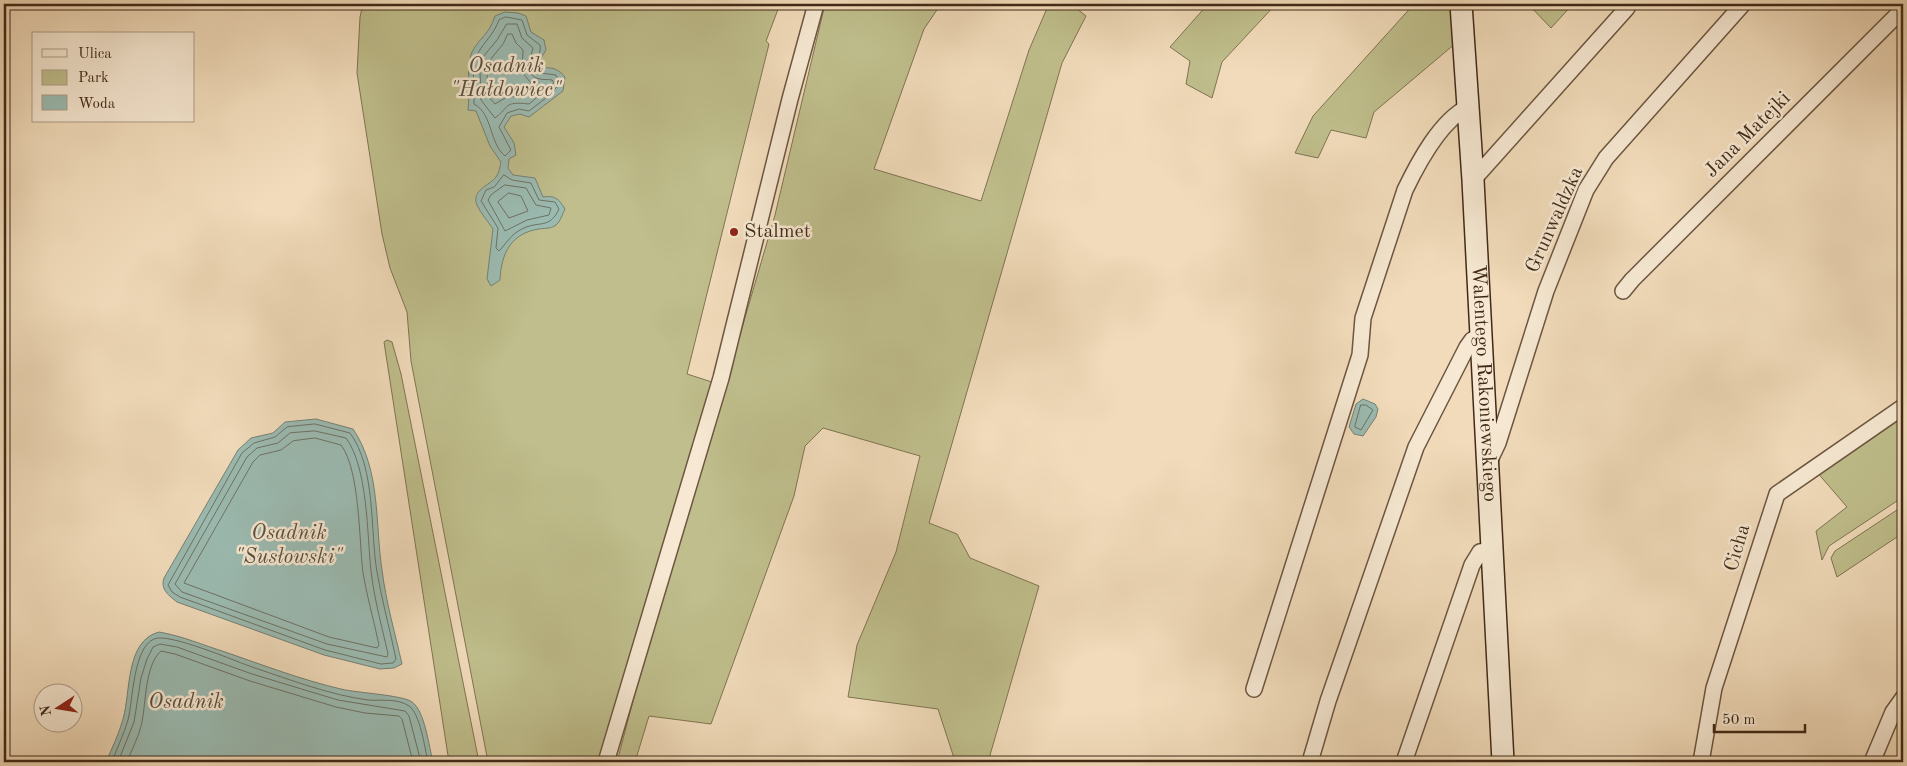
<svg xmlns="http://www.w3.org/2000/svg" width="1907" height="766" viewBox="0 0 1907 766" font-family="'Old Standard TT',serif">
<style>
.green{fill:#bfbe8c;stroke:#807452}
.water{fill:#9bbbb2;stroke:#778174}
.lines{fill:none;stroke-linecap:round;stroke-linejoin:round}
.shore{stroke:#6e7264;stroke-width:1}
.street-casing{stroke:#6d5640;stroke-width:18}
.secondary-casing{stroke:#412a17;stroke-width:24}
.street{stroke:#f6e8d2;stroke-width:15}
.secondary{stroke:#f6e8d2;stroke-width:21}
.poi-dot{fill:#8f2418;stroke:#f6e8d2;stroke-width:2}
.labels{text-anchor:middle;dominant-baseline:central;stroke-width:5;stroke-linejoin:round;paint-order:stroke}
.street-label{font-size:20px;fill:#412a17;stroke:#f6e8d2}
.poi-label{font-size:20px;fill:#412a17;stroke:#f6e8d2;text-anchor:start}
.water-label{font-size:21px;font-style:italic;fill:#584e3e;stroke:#f6e8d2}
</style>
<rect width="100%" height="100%" fill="#f1dbba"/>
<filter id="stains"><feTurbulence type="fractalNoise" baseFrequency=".004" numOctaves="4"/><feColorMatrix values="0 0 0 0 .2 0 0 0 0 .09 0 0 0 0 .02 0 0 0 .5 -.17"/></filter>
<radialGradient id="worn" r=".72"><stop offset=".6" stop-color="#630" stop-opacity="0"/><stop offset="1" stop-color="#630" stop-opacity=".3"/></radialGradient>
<g class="green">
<polygon points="363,4 780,4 766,41 769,44 687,374 715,383 603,762 488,762 411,361 407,312 390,268 382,234 357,73 360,17"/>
<polygon points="825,4 941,4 924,29 874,169 981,201 1029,50 1048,6 1050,4 1071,4 1086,16 1062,63 929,523 957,534 970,558 1039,586 988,762 953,762 954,758 938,709 848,697 857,645 896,552 920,456 823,428 805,446 794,496 711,724 649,716 635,762 617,762 633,701 775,215"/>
<polygon points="1208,4 1276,4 1222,62 1212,98 1186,84 1190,61 1170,47"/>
<polygon points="1414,4 1454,4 1456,43 1374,112 1366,138 1331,130 1318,158 1295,153 1313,116"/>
<polygon points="1528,4 1573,4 1551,28"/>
<polygon points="387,340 392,342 401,374 479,762 449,762 384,342"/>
<polygon points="1903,409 1903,497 1829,546 1822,560 1816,531 1847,507 1816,471"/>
<polygon points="1903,506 1903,533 1837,577 1831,558 1835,551"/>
</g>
<g class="water">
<path d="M505,12L518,13L526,16L531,32L544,40L546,50L541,58L540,68C551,67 558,68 565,77L563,91L529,117L520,114L511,116L504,127L514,143L516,155L509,159L508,168L513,175L535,178L543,197C555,195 559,199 565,209C563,213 561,219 558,223C553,229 546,228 539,229C511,233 501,254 500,280L491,286L487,279L493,229C488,221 481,214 477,205C471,190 489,186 496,177C499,173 500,167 501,162L490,146L476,111L468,110C470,94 466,64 472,52C480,37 489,35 495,16Z"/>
<polygon points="1363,399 1375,404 1378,409 1376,417 1363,436 1354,434 1349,427 1356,404"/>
<path d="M316,419L353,429C381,470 375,524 382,570C386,602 395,633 402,664L394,668L380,669L324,655L177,602C169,596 160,589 164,578L238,450L251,438L273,433L285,422Z"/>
<path d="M159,632C182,636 203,645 225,652C263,665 302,680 341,689C357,693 403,695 412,702C425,711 429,747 433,762H106C112,748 119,734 123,719C131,692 125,641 159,632Z"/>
</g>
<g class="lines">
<g class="shore">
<path d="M506,17L522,20L527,35L540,45C542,53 534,61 536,70L540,73L556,75L560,83L551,94L529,111L519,109L507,113L499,127L511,150L505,156C489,143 493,114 474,104C474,91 471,64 478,53C485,41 494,34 499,20Z"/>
<path d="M507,24H517L522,38L533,48C531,57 523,76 540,79C544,80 547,79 552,80L554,83L529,104C503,101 510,107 495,118L481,100L480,71L483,57L497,40Z"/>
<polygon points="508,34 512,34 516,43 523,50 522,72 535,88 527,96 507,97 495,104 488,96 487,71 490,60 503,44"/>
<path d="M504,175L512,180L531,183L539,200L555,202L559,209C549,230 539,220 522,229C511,234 506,244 499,251L496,248L498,228L481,201L486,190L494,187Z"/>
<polygon points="505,185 526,188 536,205 551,208 549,215 527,220 505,231 488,200 491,195"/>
<polygon points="509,193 521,196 528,211 509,218 498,202"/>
<polygon points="1361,405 1366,405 1373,410 1361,430 1355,427"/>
<path d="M315,424L350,433C376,468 370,531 377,572C382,601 390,630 396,659L393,663L381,664L325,650L180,597L172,592L168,585L242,453L254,443L275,437L287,427Z"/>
<path d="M315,431L346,438C368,468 367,534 371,571C374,598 382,627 388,654L387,657L327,644L182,592L175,584L247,457L257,448L278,443L290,433Z"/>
<path d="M315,438L341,445C360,470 359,541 363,573C367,597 374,621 379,645L377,648L329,637L184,583L253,462L260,455L281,450L293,441Z"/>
<path d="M112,762C117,748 124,734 128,720C133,701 133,648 154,639C168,632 237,662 255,668C291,680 330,695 368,700C380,701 398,698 409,706C420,713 425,749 428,762"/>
<polyline points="118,762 134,722 141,678 147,659 153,647 160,644 177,647 252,674 338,700 405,711 409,716 421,762"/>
<path d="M127,762C132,749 139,736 142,722C146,702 145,665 161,651L175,654L250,681L336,707L365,713L399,716L402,719L413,762"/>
</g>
<defs>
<g id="street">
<polyline points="1473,180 1627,8"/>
<polyline points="1623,291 1632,280 1903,9"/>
<polyline points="1489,462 1498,443 1546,291 1586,190 1606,158 1743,4"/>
<path d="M1254,689L1360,355L1363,318L1405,190C1418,163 1440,121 1468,107"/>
<polyline points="606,762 721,378 790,99 816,4"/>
<polyline points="1310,762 1328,701 1416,447 1467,347 1472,340 1480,336"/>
<polyline points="1404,762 1472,565 1480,552 1492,550"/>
<polyline points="1701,762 1714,688 1777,494 1903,407"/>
<polyline points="1872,762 1893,712 1903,698"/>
</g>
<g id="secondary">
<path id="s1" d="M1461,4L1473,180L1503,762"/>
</g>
</defs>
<use href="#street" class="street-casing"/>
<use href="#secondary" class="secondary-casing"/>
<use href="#street" class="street"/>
<use href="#secondary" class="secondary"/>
</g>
<circle class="poi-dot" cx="734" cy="232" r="5"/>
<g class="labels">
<g class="street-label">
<text transform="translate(1748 135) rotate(-45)">Jana Matejki</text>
<text transform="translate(1555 220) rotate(-66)">Grunwaldzka</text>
<text stroke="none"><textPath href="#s1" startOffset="380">Walentego Rakoniewskiego</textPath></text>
<text transform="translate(1738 548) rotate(-74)">Cicha</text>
</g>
<g class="poi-label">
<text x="744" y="232">Stalmet</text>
</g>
<g class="water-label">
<text x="506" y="66">Osadnik<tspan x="506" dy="24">"Hałdowiec"</tspan></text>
<text x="289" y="533">Osadnik<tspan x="289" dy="24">"Susłowski"</tspan></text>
<text x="186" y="702">Osadnik</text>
</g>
</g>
<rect width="1907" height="766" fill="none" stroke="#f1dbba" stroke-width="20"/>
<rect x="5" y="5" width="1897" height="756" fill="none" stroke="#412a17" stroke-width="2.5"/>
<rect x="10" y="10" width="1887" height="746" fill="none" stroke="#412a17"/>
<rect x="32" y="32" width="162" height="90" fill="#f6e8d2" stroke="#ae9c87"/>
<rect x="42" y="49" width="25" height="8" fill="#f6e8d2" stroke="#ae9c87"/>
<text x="78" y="58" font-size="15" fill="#412a17">Ulica</text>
<rect x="42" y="70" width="25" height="15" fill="#bfbe8c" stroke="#ae9c87"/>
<text x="78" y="82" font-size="15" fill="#412a17">Park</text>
<rect x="42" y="95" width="25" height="15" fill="#9bbbb2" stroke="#ae9c87"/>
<text x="78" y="108" font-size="15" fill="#412a17">Woda</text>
<g transform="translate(58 708) rotate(258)"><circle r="24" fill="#f6e8d2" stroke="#ae9c87"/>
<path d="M0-4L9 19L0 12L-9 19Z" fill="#8f2418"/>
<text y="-8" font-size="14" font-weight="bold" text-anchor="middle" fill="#412a17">N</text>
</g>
<path d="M1714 724v8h91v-8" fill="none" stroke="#412a17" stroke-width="2.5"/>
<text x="1722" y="724" font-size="15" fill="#412a17" stroke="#f6e8d2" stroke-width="4" paint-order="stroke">50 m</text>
<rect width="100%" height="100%" filter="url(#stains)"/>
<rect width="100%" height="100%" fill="url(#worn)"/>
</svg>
